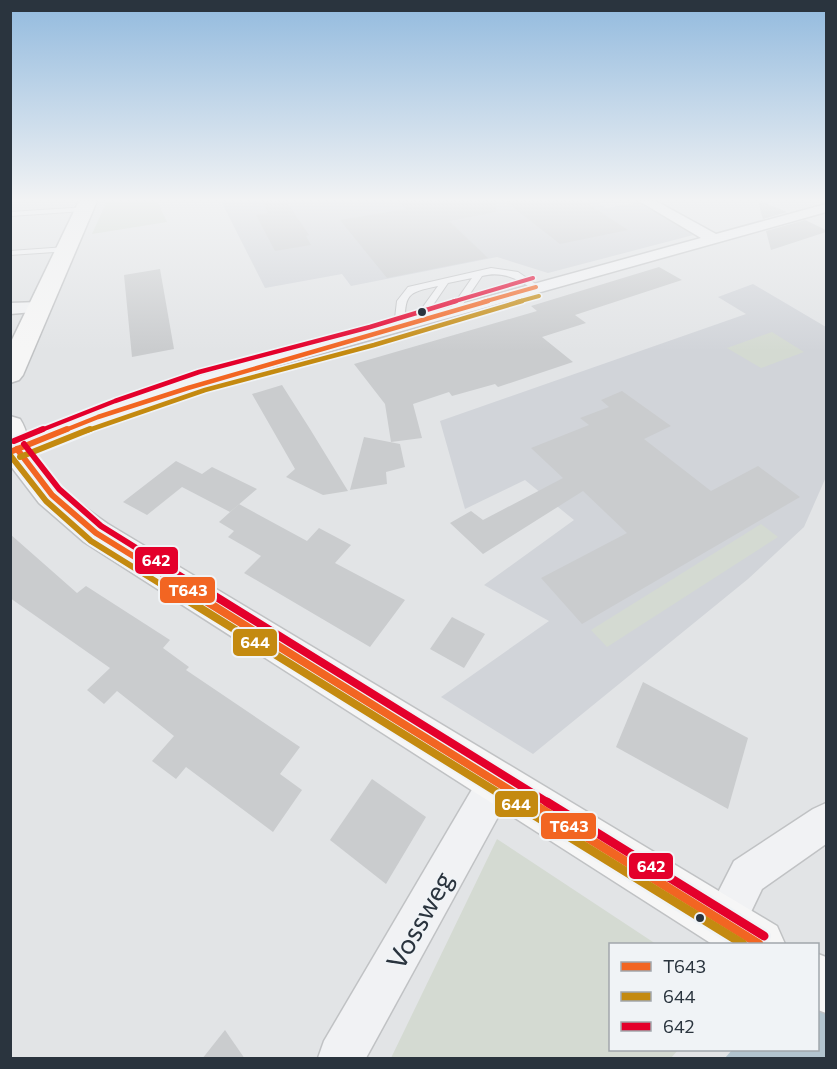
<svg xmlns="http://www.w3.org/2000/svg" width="837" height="1069" viewBox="0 0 837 1069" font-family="Commissioner,sans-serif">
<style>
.built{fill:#d1d4d9}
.green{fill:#d4dad2}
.water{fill:#b2c4cf}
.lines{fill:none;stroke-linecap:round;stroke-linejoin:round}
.river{fill:#b2c4cf;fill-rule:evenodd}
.building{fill:#caccce}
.lane-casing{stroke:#c0c2c4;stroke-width:2}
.street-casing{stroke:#c0c2c4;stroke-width:3}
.secondary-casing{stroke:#c0c2c4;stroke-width:3}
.lane{fill:#f1f2f4;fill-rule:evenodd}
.street{fill:#f1f2f4;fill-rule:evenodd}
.secondary{fill:#f6f6f6;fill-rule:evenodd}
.bus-1-far4-casing{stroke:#f0f3f6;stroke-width:7}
.bus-1-far3-casing{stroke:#f0f3f6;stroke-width:8}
.bus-1-far2-casing{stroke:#f0f3f6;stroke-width:10}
.bus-1-far1-casing{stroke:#f0f3f6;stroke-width:12}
.bus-1-casing{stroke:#f0f3f6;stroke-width:14}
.bus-2-far4-casing{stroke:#f0f3f6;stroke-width:7}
.bus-2-far3-casing{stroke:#f0f3f6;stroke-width:8}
.bus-2-far2-casing{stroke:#f0f3f6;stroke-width:10}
.bus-2-far1-casing{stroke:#f0f3f6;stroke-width:12}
.bus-2-casing{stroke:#f0f3f6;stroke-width:14}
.bus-3-far4-casing{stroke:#f0f3f6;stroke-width:7}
.bus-3-far3-casing{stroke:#f0f3f6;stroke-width:8}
.bus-3-far2-casing{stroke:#f0f3f6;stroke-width:10}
.bus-3-far1-casing{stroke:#f0f3f6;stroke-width:12}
.bus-3-casing{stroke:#f0f3f6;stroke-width:14}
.bus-1-far4{stroke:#f26522;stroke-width:4}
.bus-1-far3{stroke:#f26522;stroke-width:4.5}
.bus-1-far2{stroke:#f26522;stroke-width:6}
.bus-1-far1{stroke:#f26522;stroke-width:8}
.bus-1{stroke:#f26522;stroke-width:9}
.bus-2-far4{stroke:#c48a10;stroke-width:4}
.bus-2-far3{stroke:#c48a10;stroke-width:4.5}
.bus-2-far2{stroke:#c48a10;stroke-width:6}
.bus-2-far1{stroke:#c48a10;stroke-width:8}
.bus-2{stroke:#c48a10;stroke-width:9}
.bus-3-far4{stroke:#e4002b;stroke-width:4}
.bus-3-far3{stroke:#e4002b;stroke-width:4.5}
.bus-3-far2{stroke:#e4002b;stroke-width:6}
.bus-3-far1{stroke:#e4002b;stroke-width:8}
.bus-3{stroke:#e4002b;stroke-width:9}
.bus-dot{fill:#2a343e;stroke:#f0f3f6;stroke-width:2}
.labels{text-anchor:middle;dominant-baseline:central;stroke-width:4.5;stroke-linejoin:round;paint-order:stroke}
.near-street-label{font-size:27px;fill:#2a343e;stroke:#f0f3f6}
.line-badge{stroke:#f0f3f6;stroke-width:2}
.badge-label{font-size:16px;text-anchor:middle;font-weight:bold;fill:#fff}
</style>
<rect width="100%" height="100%" fill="#e2e4e6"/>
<g class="built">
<polygon points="221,201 595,201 606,208 641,202 697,234 548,273 497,257 351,286 342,274 265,288"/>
<polygon points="753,284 826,327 826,477 804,527 748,579 533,754 441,697 549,621 484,585 574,520 525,480 465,509 440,421 746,314 718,297"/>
</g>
<g class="green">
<polygon points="107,201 157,201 167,222 92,234"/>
<polygon points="772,332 804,352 761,368 727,348"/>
<polygon points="761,524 778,537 607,647 591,630"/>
<polygon points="497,839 656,944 610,944 610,1050 678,1050 671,1058 391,1058"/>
</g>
<polygon class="water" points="818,1044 826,1049 826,1058 725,1058 732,1050 818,1050"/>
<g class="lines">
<polygon class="river" points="826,982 826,1058 787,1058 783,1050 818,1050 818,986"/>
</g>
<g class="building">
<polygon points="262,201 286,201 309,235 306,236 311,245 275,251 256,215 268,213"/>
<polygon points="399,201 495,201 496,212 449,221 488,258 387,278 340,220 406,209"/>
<polygon points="505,201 584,201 628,230 560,244"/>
<polygon points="758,201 761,201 787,212 763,219"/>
<polygon points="805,220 826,230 826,232 771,250 766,231"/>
<polygon points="659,267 682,280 575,315 586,323 542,337 573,362 498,387 495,384 452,396 449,392 413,404 422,438 391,442 385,404 354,364 537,311 531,306"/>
<polygon points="160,269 174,349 132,357 124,275"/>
<polygon points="282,385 310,429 348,491 323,495 286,477 295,469 252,394"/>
<polygon points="622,391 671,426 644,439 711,491 758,466 800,497 582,624 541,578 627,533 583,491 483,554 450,523 471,511 483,520 563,478 531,448 589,425 580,418 609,407 601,400"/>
<polygon points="364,437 400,444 405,467 386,472 387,484 350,490"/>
<polygon points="176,461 202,474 212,467 257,489 230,512 182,487 147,515 123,502"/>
<polygon points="239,504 307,541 319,528 351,545 335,563 405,600 370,647 244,573 261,556 228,537 234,531 219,522"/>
<polygon points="10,534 77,593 86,586 170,640 163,648 189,667 186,670 300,747 280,774 302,790 273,832 186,767 176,779 152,761 174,736 117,691 104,704 87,690 110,668 10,598"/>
<polygon points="452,617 485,634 464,668 430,649"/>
<polygon points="643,682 748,738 728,809 616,747"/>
<polygon points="372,779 426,817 386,884 330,840"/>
<polygon points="225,1030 245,1059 202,1059"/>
</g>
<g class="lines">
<defs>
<g id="lane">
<polygon points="87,207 87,211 84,211 10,216 10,212"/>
<polygon points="66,247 69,247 69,251 10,255 10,251"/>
<path d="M491,268L518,272L540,287L533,289C516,278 502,271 482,276L457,313L454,314L449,311L472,278L448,283L420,324L417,325L412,322L438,286C405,293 406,294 404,327L399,330L394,327L397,301L408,287Z"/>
</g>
<g id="street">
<polygon points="639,201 656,201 716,234 826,204 826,212 209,385 126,414 25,455 17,457 10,455 10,443 110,404 195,377 701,238"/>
<polygon points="39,302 45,303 48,307 45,311 10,314 10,303"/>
<polygon points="497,764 510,769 515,782 510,795 366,1058 318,1058 324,1041 484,769"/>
<polygon points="826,803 826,844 762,889 739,937 724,943 709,937 703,922 734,861 813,809"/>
</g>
<g id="secondary">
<polygon points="79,201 97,201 23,375 19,380 10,383 10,344"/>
<path d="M10,416L20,419C28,431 28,445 36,457C53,485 82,506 108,524L777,926L785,944H712L84,542L39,503L10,465Z"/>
<polygon points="818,954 826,957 826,1013 818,1010"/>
</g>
</defs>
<use href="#lane" class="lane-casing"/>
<use href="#street" class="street-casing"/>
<use href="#secondary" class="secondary-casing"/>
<use href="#lane" class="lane"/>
<use href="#street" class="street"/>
<use href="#secondary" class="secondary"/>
<defs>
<polyline id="bus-1-far4" points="483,302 536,287"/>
<polyline id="bus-1-far3" points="63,431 98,417 188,388 488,301"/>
<g id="bus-1-far2">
<polyline points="17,449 52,495 96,533 196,595"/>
<polyline points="10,452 67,429"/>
</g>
<polyline id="bus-1-far1" points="193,593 532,804"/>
<polyline id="bus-1" points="530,802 759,944"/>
<polyline id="bus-2-far4" points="517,302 539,296"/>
<polyline id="bus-2-far3" points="86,431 205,390 374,345 522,301"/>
<g id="bus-2-far2">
<polyline points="10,455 46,501 91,541 178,595"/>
<polyline points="20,457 90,429"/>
</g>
<polyline id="bus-2-far1" points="176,593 516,804"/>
<polyline id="bus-2" points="513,802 743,944"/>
<polyline id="bus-3-far4" points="452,302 533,278"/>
<polyline id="bus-3-far3" points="39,431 115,401 199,372 370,327 456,301"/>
<g id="bus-3-far2">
<polyline points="14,441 43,429"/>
<polyline points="24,444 59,489 101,526 212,595"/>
</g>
<polyline id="bus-3-far1" points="210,593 550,804"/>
<polyline id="bus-3" points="547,802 764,936"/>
</defs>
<use href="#bus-1-far4" class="bus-1-far4-casing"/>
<use href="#bus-1-far3" class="bus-1-far3-casing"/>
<use href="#bus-1-far2" class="bus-1-far2-casing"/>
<use href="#bus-1-far1" class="bus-1-far1-casing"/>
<use href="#bus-1" class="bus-1-casing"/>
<use href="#bus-2-far4" class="bus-2-far4-casing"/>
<use href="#bus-2-far3" class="bus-2-far3-casing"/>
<use href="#bus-2-far2" class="bus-2-far2-casing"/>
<use href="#bus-2-far1" class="bus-2-far1-casing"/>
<use href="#bus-2" class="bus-2-casing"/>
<use href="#bus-3-far4" class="bus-3-far4-casing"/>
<use href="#bus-3-far3" class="bus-3-far3-casing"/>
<use href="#bus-3-far2" class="bus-3-far2-casing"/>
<use href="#bus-3-far1" class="bus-3-far1-casing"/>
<use href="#bus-3" class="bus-3-casing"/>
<use href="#bus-1-far4" class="bus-1-far4"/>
<use href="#bus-1-far3" class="bus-1-far3"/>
<use href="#bus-1-far2" class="bus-1-far2"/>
<use href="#bus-1-far1" class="bus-1-far1"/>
<use href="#bus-1" class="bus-1"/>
<use href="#bus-2-far4" class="bus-2-far4"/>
<use href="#bus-2-far3" class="bus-2-far3"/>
<use href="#bus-2-far2" class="bus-2-far2"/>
<use href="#bus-2-far1" class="bus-2-far1"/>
<use href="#bus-2" class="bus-2"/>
<use href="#bus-3-far4" class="bus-3-far4"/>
<use href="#bus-3-far3" class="bus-3-far3"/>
<use href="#bus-3-far2" class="bus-3-far2"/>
<use href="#bus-3-far1" class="bus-3-far1"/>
<use href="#bus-3" class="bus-3"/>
</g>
<linearGradient id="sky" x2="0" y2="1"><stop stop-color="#92bade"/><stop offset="0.57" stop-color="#f2f3f4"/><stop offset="1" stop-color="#f2f3f4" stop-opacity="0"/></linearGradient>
<rect width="837" height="351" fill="url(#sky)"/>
<g class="bus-dot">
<circle cx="422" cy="312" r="5"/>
<circle cx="700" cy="918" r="5"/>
</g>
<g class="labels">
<g class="near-street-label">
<text transform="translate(419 920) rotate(-61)">Vossweg</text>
</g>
</g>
<g class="line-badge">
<rect x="134" y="546" width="45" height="29" rx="6" fill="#e4002b"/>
<rect x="159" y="576" width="57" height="28" rx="6" fill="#f26522"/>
<rect x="232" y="628" width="46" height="29" rx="6" fill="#c48a10"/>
<rect x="494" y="790" width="45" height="28" rx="6" fill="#c48a10"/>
<rect x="540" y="812" width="57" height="28" rx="6" fill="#f26522"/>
<rect x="628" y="852" width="46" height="28" rx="6" fill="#e4002b"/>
</g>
<g class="badge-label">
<text x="156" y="566">642</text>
<text x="188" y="596">T643</text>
<text x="255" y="648">644</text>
<text x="516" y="810">644</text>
<text x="569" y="832">T643</text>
<text x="651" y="872">642</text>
</g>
<rect width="837" height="1069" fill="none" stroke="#2a343e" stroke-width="24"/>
<rect x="609" y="943" width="210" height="108" fill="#f0f3f6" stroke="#a1a7ac" stroke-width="1.5"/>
<rect x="621" y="962" width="30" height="9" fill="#f26522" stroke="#a1a7ac" stroke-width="1.5"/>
<text x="663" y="973" font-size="18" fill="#2a343e">T643</text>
<rect x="621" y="992" width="30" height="9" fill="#c48a10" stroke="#a1a7ac" stroke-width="1.5"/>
<text x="663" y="1003" font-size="18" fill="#2a343e">644</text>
<rect x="621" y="1022" width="30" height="9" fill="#e4002b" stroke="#a1a7ac" stroke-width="1.5"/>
<text x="663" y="1033" font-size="18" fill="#2a343e">642</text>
</svg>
